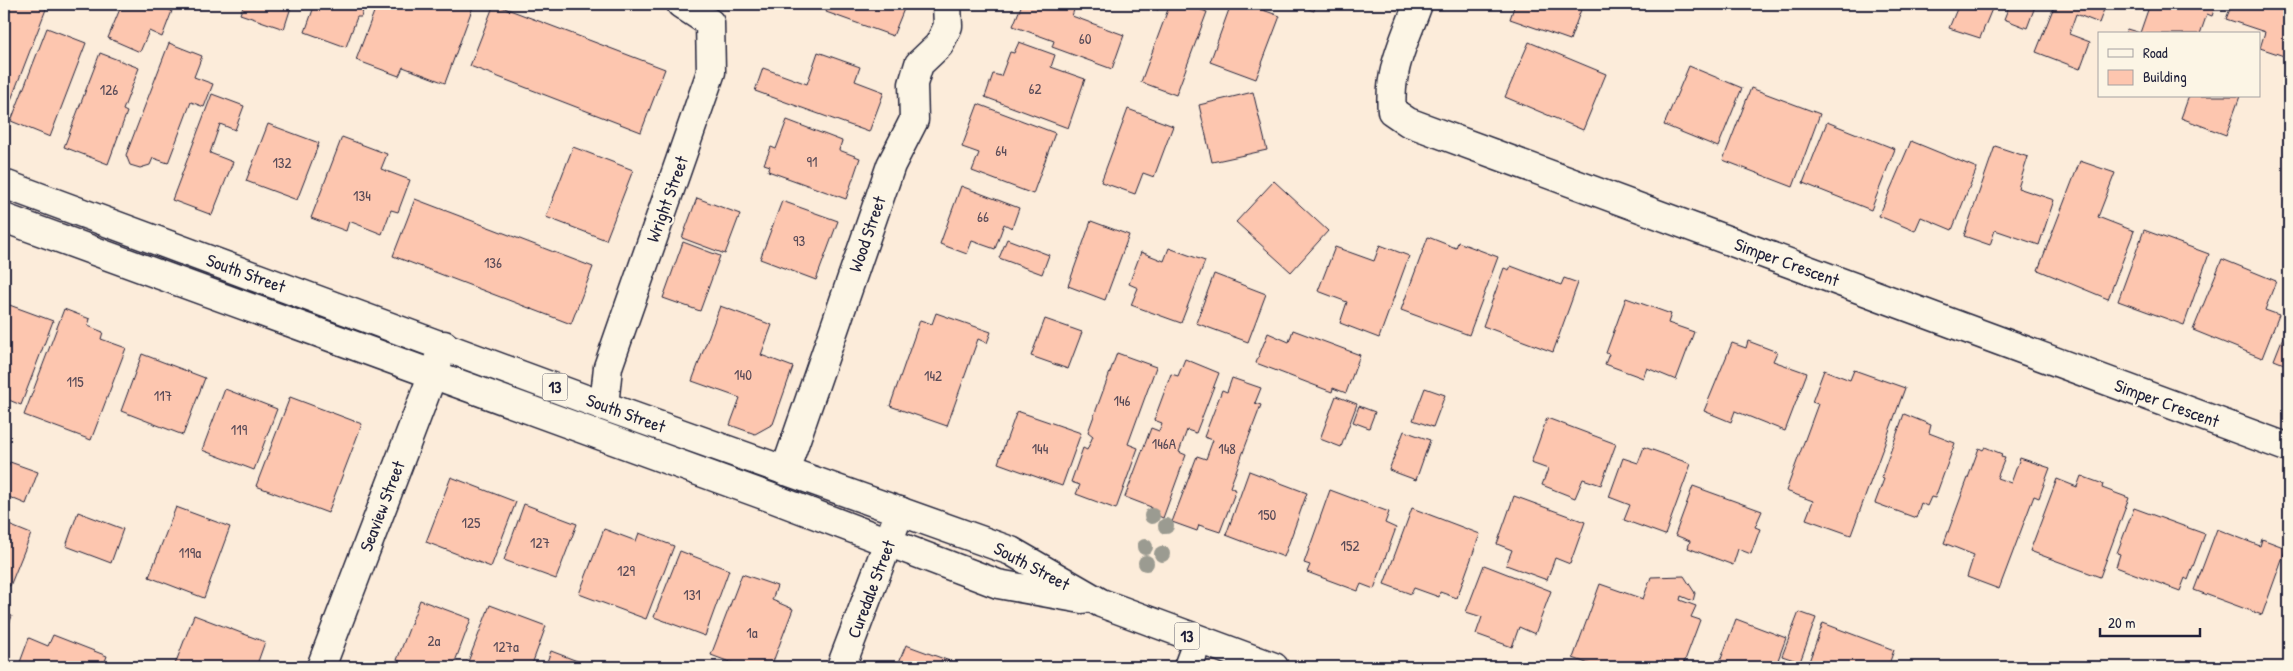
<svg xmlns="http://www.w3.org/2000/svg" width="2293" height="671" viewBox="0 0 2293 671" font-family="'Patrick Hand',sans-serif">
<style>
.building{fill:#fdc6af;stroke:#22223b}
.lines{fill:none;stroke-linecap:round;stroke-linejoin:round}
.minor-casing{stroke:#22223b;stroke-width:31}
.major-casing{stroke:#22223b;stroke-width:31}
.minor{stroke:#fcf5e5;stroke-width:28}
.major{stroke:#fcf5e5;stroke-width:28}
.tree{fill:#9b9b91}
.labels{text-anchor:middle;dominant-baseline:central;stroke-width:4.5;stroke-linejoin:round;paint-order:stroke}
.number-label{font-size:15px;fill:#594b58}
.shield{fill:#fcf5e5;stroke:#63616e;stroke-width:1}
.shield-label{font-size:16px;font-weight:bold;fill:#22223b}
.street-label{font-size:18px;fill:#22223b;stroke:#fcf5e5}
</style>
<rect width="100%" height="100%" fill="#fcecda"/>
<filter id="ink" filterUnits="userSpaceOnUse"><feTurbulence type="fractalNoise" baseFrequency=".02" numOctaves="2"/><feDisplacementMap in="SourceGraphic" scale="10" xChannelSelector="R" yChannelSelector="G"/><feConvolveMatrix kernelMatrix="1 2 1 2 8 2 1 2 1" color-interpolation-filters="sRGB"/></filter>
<g filter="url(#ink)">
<g class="building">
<polygon points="4,4 48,4 4,118"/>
<polygon points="122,4 154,4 172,11 162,37 149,31 140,52 108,38"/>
<polygon points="244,4 292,4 284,29 240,14"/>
<polygon points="315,4 365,4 361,17 357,17 346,47 305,32"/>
<polygon points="377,4 474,4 445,83 403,67 399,76 356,60"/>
<polygon points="494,4 665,69 641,132 470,66"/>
<polygon points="829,4 906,4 893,36 826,12"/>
<polygon points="1022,4 1076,4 1072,16 1124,35 1112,69 1052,47 1054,41 1013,26"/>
<polygon points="1140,4 1160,4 1158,10"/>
<polygon points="1170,4 1185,4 1207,12 1176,95 1141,82"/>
<polygon points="1231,4 1246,4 1280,16 1256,79 1210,62"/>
<polygon points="1294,4 1316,4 1314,11"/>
<polygon points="1515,4 1583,4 1570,40 1510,19"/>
<polygon points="1959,4 1994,4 1980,38 1949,28"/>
<polygon points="2010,4 2036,4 2027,28 2004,19"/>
<polygon points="2055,4 2106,4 2099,23 2076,14 2069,34 2090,42 2080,69 2036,52"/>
<polygon points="2150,4 2216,4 2212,16 2207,14 2200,34 2125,34 2127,29 2140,33"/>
<polygon points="2232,4 2289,4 2287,57 2260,48 2265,32 2226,19"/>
<polygon points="47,28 86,43 50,137 11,121"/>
<polygon points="1019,42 1055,55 1051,67 1085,79 1068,128 985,97 993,74 1001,76 1010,52 1014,53"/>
<polygon points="1529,42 1606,74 1583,130 1505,97"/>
<polygon points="169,43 202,56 194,77 213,84 204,107 191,102 168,163 153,158 150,165 140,168 130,165 126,155"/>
<polygon points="818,52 860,67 855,81 884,92 869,132 755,91 763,68 807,84"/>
<polygon points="100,53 139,68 123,110 127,112 108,164 64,147"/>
<polygon points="1689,66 1742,88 1718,147 1664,125"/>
<polygon points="1751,88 1820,114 1793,187 1723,160"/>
<polygon points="1253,92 1267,150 1212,162 1199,105"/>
<polygon points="212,94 244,106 235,130 220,124 210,153 233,162 212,215 172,200"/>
<polygon points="2189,96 2240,96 2226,135 2181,118"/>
<polygon points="978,104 1055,133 1033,194 972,171 979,153 962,147"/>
<polygon points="1128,109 1173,126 1154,177 1143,173 1135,194 1101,182"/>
<polygon points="787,120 842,141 839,150 860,158 846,199 768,171 770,166 764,164 771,147 776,149"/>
<polygon points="1827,122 1895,149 1871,210 1803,183"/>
<polygon points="268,124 319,143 297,200 246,181"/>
<polygon points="342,137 387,154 381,169 410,180 398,212 391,210 382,234 349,221 346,231 311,218"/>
<polygon points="1911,141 1977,168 1952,230 1921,217 1915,231 1879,216"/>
<polygon points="1995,146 2028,157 2018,188 2054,200 2039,245 1995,230 1990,245 1964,236"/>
<polygon points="573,147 633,170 606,240 546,217"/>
<polygon points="2080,161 2115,173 2098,217 2134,231 2108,299 2038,270"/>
<polygon points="1274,181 1328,231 1291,272 1236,222"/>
<polygon points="961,186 1019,208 1012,228 1004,224 995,249 972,241 967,254 940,244"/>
<polygon points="697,198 740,214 725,254 682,238"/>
<polygon points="415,199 593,267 571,324 393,256"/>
<polygon points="782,201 838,221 816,280 760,259"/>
<polygon points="1091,221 1129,235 1105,300 1068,286"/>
<polygon points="2144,230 2209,254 2184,325 2118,301"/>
<polygon points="1428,237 1456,248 1458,242 1498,257 1469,335 1401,310"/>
<polygon points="1007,239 1049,255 1042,274 999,258"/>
<polygon points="683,242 720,256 700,311 663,298"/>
<polygon points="1380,245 1409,256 1379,338 1340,323 1347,302 1318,291 1335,247 1374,261"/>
<polygon points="1169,248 1205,261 1181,323 1131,305 1138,288 1129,284 1141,252 1164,261"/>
<polygon points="2222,259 2276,281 2265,310 2279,315 2262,358 2193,330"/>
<polygon points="1511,266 1561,285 1564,278 1578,283 1553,352 1483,326 1504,268 1509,270"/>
<polygon points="1214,274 1266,294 1248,342 1196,323"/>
<polygon points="1626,298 1671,314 1668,323 1694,332 1676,380 1647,368 1643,378 1605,364 1609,354 1606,353"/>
<polygon points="4,303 53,321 21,405 4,398"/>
<polygon points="720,306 772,325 761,355 793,367 773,424 755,434 730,425 740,398 692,381"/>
<polygon points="64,309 90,319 88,326 103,332 101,339 126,348 91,440 24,415"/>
<polygon points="936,313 991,332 987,343 978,339 947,426 890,406 920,320 932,324"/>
<polygon points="1045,319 1082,332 1068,369 1031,356"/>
<polygon points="2289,322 2289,366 2274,360"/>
<polygon points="1293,330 1360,355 1346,393 1333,388 1332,392 1256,363 1268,333 1289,342"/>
<polygon points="1748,341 1777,352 1773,361 1807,373 1785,431 1735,411 1731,422 1704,411 1732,343 1746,348"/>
<polygon points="1117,353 1156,367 1128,444 1138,448 1116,509 1076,494 1080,485 1071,482 1083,448 1087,450 1093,436 1088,432"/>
<polygon points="142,354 205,378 183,435 121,411"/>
<polygon points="1185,359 1219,373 1196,433 1187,430 1179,452 1186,455 1163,518 1149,512 1151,507 1125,497 1151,428 1159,431 1162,423 1154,420 1171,374 1178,376"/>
<polygon points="1824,370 1850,380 1854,370 1905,388 1851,535 1806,519 1813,501 1786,491 1818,404 1812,402"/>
<polygon points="1232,378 1261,388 1255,403 1261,405 1230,487 1236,490 1220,532 1199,525 1197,531 1172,522 1197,456 1206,459 1213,440 1204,437 1222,390 1227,392"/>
<polygon points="1425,388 1445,395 1433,427 1413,420"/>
<polygon points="225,389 277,409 254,470 202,450"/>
<polygon points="1336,396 1357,404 1341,447 1320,439"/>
<polygon points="290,397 362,424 328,513 256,486"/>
<polygon points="1359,406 1375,412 1369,428 1353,422"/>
<polygon points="1017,411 1081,433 1062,486 998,463"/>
<polygon points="1904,414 1931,425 1929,433 1955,443 1935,498 1931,497 1927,506 1921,503 1916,518 1875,503 1884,479 1881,478"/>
<polygon points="1547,418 1616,444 1601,485 1583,479 1575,498 1542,485 1548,469 1531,463"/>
<polygon points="1404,431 1430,440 1416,480 1389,470"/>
<polygon points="1644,447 1691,464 1665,535 1624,520 1630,505 1609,497 1623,458 1638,463"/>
<polygon points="1985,447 2002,454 2001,457 2005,458 1997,478 2011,483 2020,458 2050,468 2039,498 2034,496 1999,589 1967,577 1974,555 1944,543 1979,448 1983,450"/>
<polygon points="10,462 38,472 26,504 4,495 4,477"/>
<polygon points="1249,471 1307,493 1284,557 1226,535"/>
<polygon points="2081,476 2103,484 2102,488 2129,498 2100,577 2030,551 2057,479 2077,487"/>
<polygon points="451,477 516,502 491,567 426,542"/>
<polygon points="1693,486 1762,511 1755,527 1760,529 1751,554 1738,549 1733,565 1688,548 1690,541 1675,535"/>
<polygon points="1330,490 1389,512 1385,523 1396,528 1374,589 1361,584 1358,591 1307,572 1310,565 1304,563"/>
<polygon points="1514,496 1585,522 1570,564 1555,558 1547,580 1506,565 1512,550 1497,544"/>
<polygon points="524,504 577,524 556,579 504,560"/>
<polygon points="176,507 230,527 204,598 149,577"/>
<polygon points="1412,508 1480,534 1457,598 1440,592 1439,597 1414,588 1411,594 1384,584"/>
<polygon points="2134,508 2205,534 2188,580 2185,578 2180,591 2116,567 2120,554 2117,553"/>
<polygon points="78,512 123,529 111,563 66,546"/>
<polygon points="4,523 31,534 10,586 4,584"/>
<polygon points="604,529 636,541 639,533 674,546 646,619 579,594"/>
<polygon points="2217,529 2260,546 2262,539 2286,548 2262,615 2194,590"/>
<polygon points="680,551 729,570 705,636 654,617"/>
<polygon points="1484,565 1551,591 1535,634 1519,627 1512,647 1476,634 1482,617 1466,612"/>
<polygon points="742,574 777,586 772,600 793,609 771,667 743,667 711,655"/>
<polygon points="1684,576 1695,593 1693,601 1681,596 1680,600 1696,606 1691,617 1700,620 1684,663 1696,667 1597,667 1573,658 1600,584 1643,599 1651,577"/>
<polygon points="420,600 471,619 453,667 416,667 397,660"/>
<polygon points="490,605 546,626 531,667 466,667"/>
<polygon points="2289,609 2289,635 2284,633"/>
<polygon points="1799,612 1816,618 1800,662 1782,656"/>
<polygon points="4,613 12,616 4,637"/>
<polygon points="194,615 265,642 256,667 174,667"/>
<polygon points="1736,619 1786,638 1778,660 1782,661 1779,667 1718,667"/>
<polygon points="1823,623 1894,650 1888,667 1807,667"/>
<polygon points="53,635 107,656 103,667 26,667 19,665 29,638 48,646"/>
<polygon points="906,645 966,667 897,667"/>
<polygon points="551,651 593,667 545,667"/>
<polygon points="2286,659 2289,660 2289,667 2283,667"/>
</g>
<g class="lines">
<defs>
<g id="minor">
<path d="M1418,4C1405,40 1388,71 1392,111L1408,122L2289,448"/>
<polyline points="604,406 608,367 711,72 710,23 681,4"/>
<polyline points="785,471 891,165 914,120 913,84 919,64 939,45 948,26 947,4"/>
<polyline points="321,667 444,345"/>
<polyline points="841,667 900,511"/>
<polyline points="1188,667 1198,640"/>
</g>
<g id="major">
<polyline points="4,184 604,406 1011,551 1101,603 1274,667"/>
<polyline points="4,218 772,498 998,584 1082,599"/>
</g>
</defs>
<use href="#minor" class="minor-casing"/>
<use href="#major" class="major-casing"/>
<use href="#minor" class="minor"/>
<use href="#major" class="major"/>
</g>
<g class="tree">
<circle cx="1152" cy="516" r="8"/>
<circle cx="1166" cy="526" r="8"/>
<circle cx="1145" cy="547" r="8"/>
<circle cx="1162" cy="554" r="8"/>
<circle cx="1146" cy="563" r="8"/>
</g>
</g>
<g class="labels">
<g class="number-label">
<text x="1085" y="38">60</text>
<text x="1035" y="88">62</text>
<text x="109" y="89">126</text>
<text x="1001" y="150">64</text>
<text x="812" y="161">91</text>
<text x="282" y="162">132</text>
<text x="362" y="195">134</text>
<text x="983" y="216">66</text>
<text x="799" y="240">93</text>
<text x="493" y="262">136</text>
<text x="743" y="374">140</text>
<text x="933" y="375">142</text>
<text x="75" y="381">115</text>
<text x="163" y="395">117</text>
<text x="1122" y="400">146</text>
<text x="239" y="429">119</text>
<text x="1164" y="443">146A</text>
<text x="1040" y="448">144</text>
<text x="1227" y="448">148</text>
<text x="1267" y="514">150</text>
<text x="471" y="522">125</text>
<text x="540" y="542">127</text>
<text x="1350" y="545">152</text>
<text x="190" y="552">119a</text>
<text x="626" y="570">129</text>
<text x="692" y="594">131</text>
<text x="752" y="632">1a</text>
<text x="434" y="640">2a</text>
<text x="506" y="646">127a</text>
</g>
<g class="shield">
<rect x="542.5" y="373.5" width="25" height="27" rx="4"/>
<rect x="1174.5" y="622.5" width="25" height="27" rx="4"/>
</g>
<g class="shield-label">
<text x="555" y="387">13</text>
<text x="1187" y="636">13</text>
</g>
<g class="street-label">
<text transform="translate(667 199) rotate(-70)">Wright Street</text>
<text transform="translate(867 234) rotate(-71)">Wood Street</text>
<text transform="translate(1787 262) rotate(20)">Simper Crescent</text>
<text transform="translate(246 273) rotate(20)">South Street</text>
<text transform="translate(2167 403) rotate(20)">Simper Crescent</text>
<text transform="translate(626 413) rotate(20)">South Street</text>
<text transform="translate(382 506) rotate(-69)">Seaview Street</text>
<text transform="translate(1032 566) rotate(28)">South Street</text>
<text transform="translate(871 589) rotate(-69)">Curedale Street</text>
</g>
</g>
<rect width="2293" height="671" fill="none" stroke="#fcf5e5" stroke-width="20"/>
<rect x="10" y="10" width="2273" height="651" fill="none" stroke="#22223b" stroke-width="2" filter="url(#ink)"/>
<rect x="2098" y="32" width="162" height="65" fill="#fcf5e5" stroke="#a5a1a1"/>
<rect x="2108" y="49" width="25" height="8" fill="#fcf5e5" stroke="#a5a1a1"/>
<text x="2143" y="58" font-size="15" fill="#22223b">Road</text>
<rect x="2108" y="70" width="25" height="15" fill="#fdc6af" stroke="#a5a1a1"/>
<text x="2143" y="82" font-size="15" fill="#22223b">Building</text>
<path d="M2100 628v8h100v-8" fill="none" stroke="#22223b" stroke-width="2.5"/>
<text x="2108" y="628" font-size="15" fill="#22223b" stroke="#fcf5e5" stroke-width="4" paint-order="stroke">20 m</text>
</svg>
